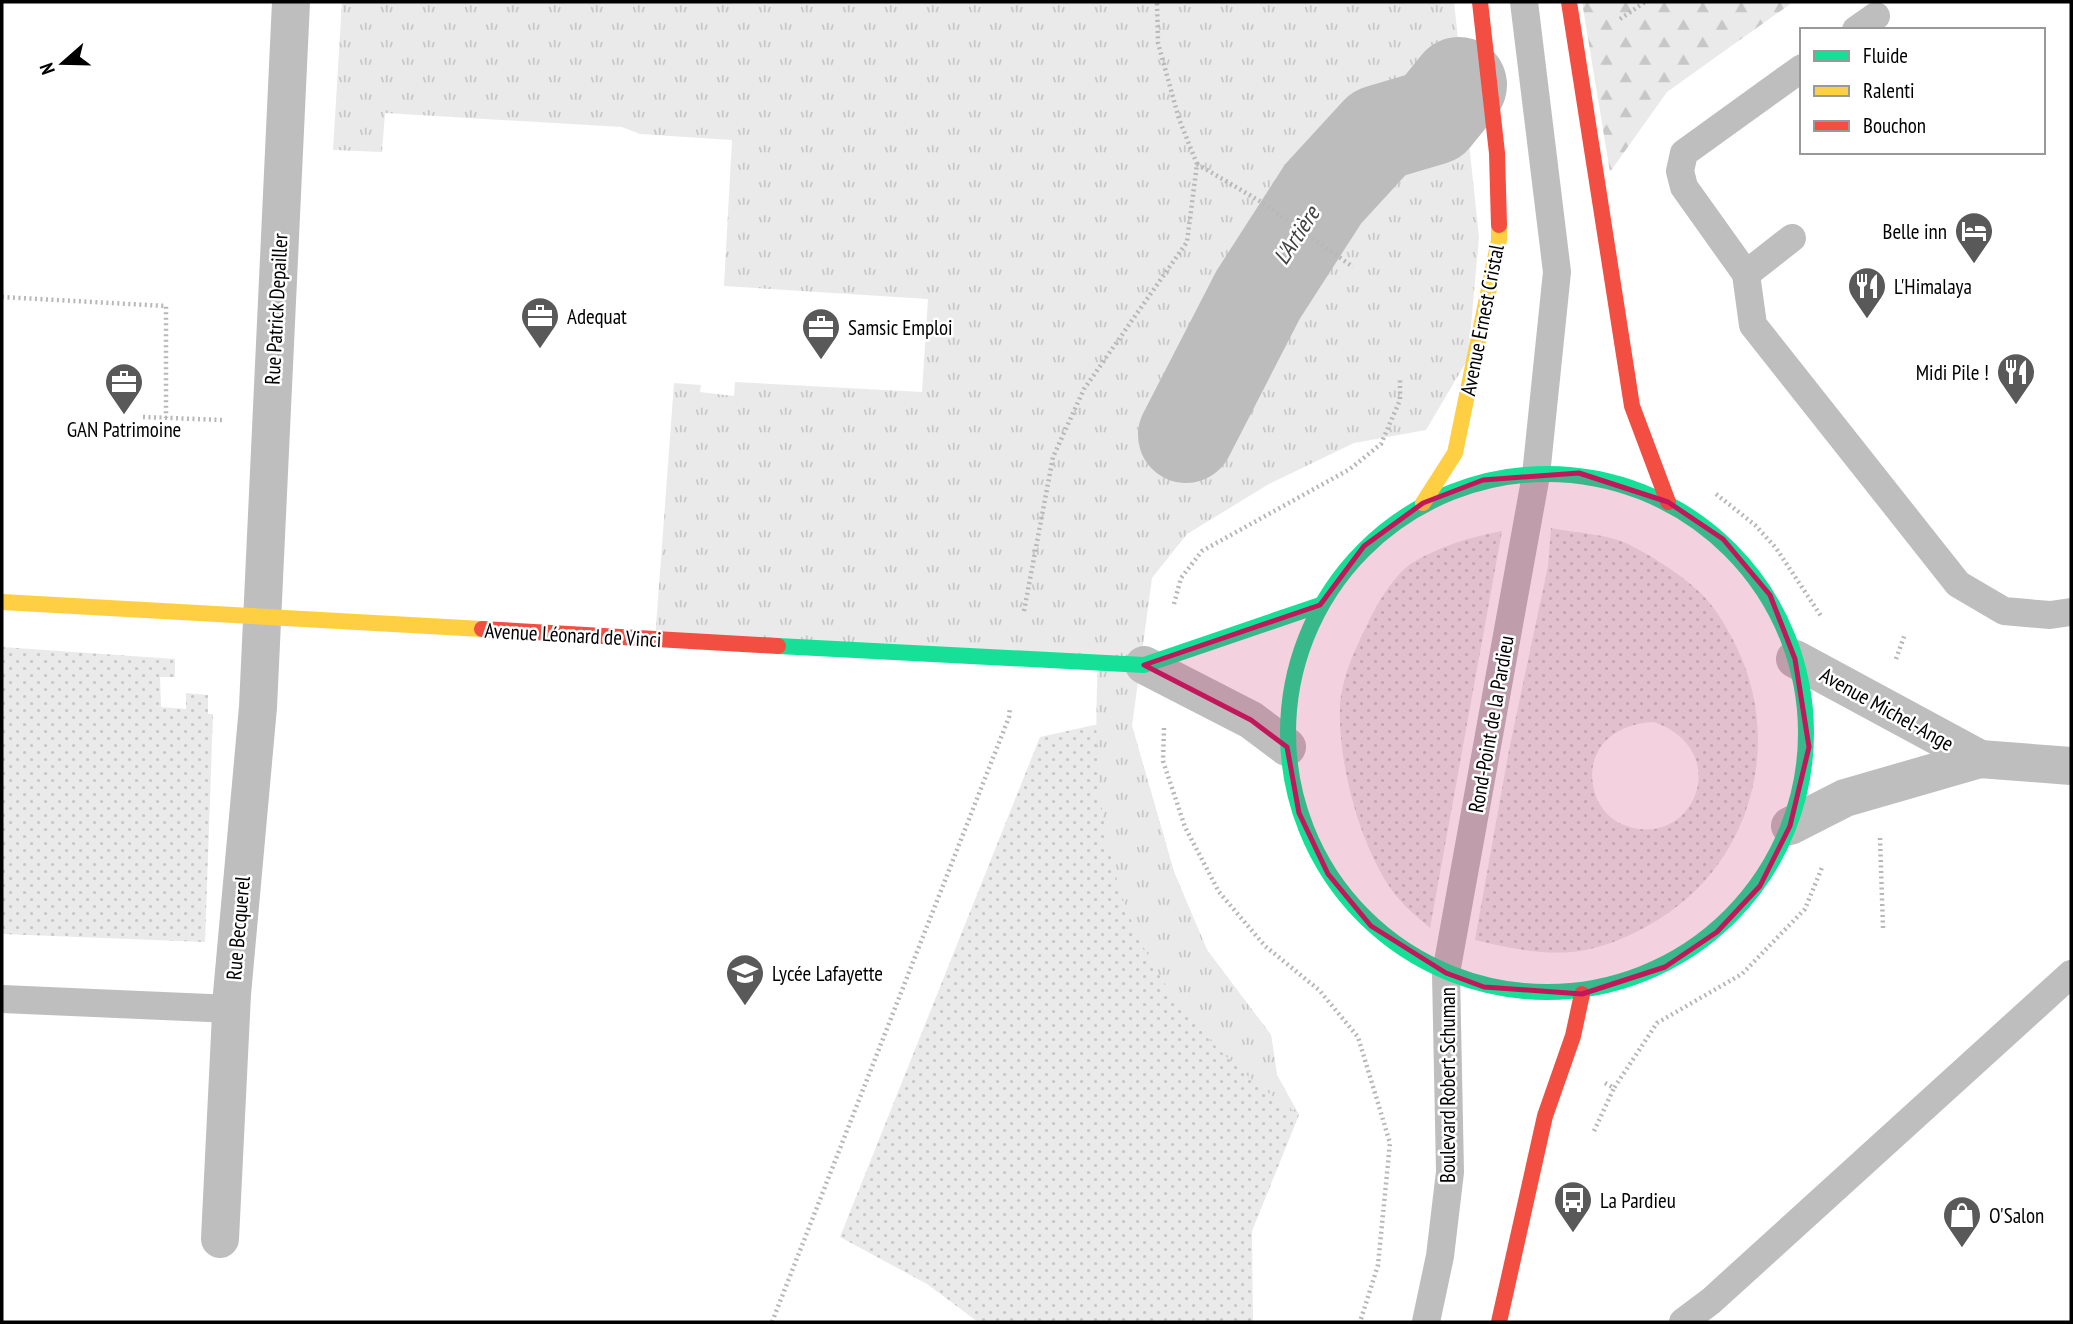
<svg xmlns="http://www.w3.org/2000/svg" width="2073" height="1324" viewBox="0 0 2073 1324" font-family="'PT Sans Narrow',sans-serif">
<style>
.grass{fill:url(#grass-dots);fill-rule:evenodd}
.forest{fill:url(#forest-firs)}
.park{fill:url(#park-tufts)}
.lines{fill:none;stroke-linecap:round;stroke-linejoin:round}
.river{stroke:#bcbcbc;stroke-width:96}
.path{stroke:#b8b8b8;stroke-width:4.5;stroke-dasharray:2 3.5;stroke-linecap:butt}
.lane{stroke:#bebebe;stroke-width:28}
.street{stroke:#bebebe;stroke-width:38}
.fast{stroke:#16e098;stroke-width:16}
.slow{stroke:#ffcf43;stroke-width:16}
.jam{stroke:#f24e42;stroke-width:16}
.marked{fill:#c2185b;fill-opacity:0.2;stroke:#c2185b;stroke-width:5;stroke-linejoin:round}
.labels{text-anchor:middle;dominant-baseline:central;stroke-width:5;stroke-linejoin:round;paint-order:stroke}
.poi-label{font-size:21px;fill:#000;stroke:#fff;text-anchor:start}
.street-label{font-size:21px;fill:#000;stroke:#fff}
.water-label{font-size:23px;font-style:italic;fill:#414141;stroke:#fff}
</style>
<defs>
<pattern id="grass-dots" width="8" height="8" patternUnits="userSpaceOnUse" patternTransform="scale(1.75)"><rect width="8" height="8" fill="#eaeaea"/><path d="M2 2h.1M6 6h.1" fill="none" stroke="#c7c7c7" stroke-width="1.8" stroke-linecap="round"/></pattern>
<pattern id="forest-firs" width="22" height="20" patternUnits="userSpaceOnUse" patternTransform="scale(1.75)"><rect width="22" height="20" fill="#eaeaea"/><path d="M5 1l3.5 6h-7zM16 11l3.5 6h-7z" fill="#c7c7c7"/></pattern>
<pattern id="park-tufts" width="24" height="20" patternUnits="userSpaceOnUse" patternTransform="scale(1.75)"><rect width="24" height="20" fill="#eaeaea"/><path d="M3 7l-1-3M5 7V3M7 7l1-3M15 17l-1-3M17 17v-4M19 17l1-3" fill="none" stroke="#c7c7c7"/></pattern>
</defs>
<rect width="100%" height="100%" fill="#fff"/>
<g class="grass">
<path d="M1551,528C1575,533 1607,534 1628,544C1650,555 1677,572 1695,588C1713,603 1727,627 1737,648C1781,739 1754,852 1671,911C1646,929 1611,946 1580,951C1544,956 1510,948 1475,940L1509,750L1548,566ZM1654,722C1737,752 1691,852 1624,825C1610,820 1597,805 1594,790C1584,748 1616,723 1654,722Z"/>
<path d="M1502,531L1430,928C1420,919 1408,910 1399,899C1362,856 1338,765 1340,708C1341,679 1355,649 1368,623C1377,604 1394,575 1412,563C1440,546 1470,537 1502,531Z"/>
<polygon points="2,647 175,659 175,677 160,677 161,707 186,709 186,693 208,695 208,714 213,714 205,942 2,934"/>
<polygon points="1094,725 1132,726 1174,872 1207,950 1271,1035 1277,1075 1299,1115 1252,1231 1253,1322 978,1322 927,1284 840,1237 1040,737"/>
</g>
<polygon class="forest" points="1582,2 1793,2 1667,92 1610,172"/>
<path class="park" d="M342,2H1454L1479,237L1468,359L1426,430L1354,443L1269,484L1187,534L1152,578L1132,726L1174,872L1207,950L1271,1035L1277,1075L1299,1115C1131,1000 1087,862 1098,665L655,640L674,383L701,385L700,392L734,396L735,382L922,392L928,299L724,286L732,140L640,134L622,127L385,113L382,152L333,150Z"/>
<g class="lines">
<polyline class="river" points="1186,435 1258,295 1323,194 1379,133 1433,117 1459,85"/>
<g class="path">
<polyline points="1620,19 1645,2"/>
<polyline points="1197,164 1263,203 1353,267"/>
<polyline points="2,297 166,306 166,418"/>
<polyline points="143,417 223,420"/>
<polyline points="1716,494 1755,525 1776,548 1821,616"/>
<polyline points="1174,604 1181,578 1202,551 1350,469 1381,444 1400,400 1400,378"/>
<polyline points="1024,611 1053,457 1084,389 1187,242 1197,164 1179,119 1158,43 1157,2"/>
<polyline points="1896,659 1905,634"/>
<polyline points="1164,728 1163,761 1185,827 1219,892 1265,946 1319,990 1358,1037 1390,1143 1378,1265 1360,1322"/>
<polyline points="1880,838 1883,928"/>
<polyline points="1605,1083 1614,1088 1657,1023 1742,974 1805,909 1823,865"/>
<polyline points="1594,1131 1614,1088"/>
<polyline points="772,1322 1009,717 1010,707"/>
</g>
<g class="lane">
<polyline points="1856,30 1876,16"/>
<polyline points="1792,238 1746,274 1753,325 1958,584 2004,611 2050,615 2071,612"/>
<polyline points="1746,274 1684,187 1680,171 1684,153 1802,68"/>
<polyline points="2,999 232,1009"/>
<polyline points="1426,1322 1440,1256 1450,1172 1446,973 1536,475 1557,272 1524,2"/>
<polyline points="1683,1322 1711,1301 2071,974"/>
</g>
<g class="street">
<polyline points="1795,659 1980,759"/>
<polyline points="1144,665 1251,720 1287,747"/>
<polyline points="1790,826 1845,798 1980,759 2071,766"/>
<polyline points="220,1239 232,994 258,707 291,2"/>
</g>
<g class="fast">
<circle cx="1547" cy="733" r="259"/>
<polyline points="778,646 1144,665 1320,605"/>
</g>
<g class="slow">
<polyline points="1423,503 1455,453 1499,240 1499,225"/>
<polyline points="2,602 482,629"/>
</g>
<g class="jam">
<polyline points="1480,2 1497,153 1499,225"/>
<polyline points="1569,2 1632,406 1668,502"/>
<polyline points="482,629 778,646"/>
<polyline points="1499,1322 1545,1116 1573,1036 1582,994"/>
</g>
</g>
<path class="marked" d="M1579,473L1668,502L1723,539L1770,595L1795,659L1809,747L1790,826L1760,886L1717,932L1665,967L1582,994L1484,987L1446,973L1371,926L1328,874L1299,813L1287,747L1251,720L1144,665L1320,605L1364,546L1423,503L1483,480Z"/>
<defs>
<symbol id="hotel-pin" viewBox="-11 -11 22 30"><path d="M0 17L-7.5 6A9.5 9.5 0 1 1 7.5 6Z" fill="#595959" stroke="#fff"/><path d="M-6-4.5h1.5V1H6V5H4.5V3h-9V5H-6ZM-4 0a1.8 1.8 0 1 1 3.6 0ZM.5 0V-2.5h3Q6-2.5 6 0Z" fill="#fff"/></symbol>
<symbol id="restaurant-pin" viewBox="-11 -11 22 30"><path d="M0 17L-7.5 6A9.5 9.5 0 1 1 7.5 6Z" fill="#595959" stroke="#fff"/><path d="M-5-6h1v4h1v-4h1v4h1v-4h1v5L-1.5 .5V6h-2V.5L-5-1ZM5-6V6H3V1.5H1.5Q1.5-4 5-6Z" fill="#fff"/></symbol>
<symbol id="office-pin" viewBox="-11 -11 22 30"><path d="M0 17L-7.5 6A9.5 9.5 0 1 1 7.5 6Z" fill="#595959" stroke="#fff"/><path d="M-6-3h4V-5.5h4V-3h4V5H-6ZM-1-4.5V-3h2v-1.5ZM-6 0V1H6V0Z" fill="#fff"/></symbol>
<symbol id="school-pin" viewBox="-11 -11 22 30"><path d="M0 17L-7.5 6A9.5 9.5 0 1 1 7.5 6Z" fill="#595959" stroke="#fff"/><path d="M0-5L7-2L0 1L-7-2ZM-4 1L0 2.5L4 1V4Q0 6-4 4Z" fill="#fff"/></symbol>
<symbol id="bus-pin" viewBox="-11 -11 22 30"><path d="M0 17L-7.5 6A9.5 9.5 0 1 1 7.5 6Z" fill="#595959" stroke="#fff"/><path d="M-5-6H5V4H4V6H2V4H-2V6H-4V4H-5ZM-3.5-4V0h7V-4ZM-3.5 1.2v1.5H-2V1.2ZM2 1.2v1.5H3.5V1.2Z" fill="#fff"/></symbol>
<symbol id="shop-pin" viewBox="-11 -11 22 30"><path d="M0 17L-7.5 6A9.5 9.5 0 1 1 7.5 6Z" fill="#595959" stroke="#fff"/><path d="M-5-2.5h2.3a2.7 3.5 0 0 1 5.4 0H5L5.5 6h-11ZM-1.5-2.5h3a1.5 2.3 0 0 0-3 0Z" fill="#fff"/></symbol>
</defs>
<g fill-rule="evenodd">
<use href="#hotel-pin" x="1952" y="209" width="44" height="60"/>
<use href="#restaurant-pin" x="1845" y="264" width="44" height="60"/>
<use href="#office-pin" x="518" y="294" width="44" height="60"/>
<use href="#office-pin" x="799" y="305" width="44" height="60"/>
<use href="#restaurant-pin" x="1994" y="350" width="44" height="60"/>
<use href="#office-pin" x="102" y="360" width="44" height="60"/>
<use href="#school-pin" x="723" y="951" width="44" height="60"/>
<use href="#bus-pin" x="1551" y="1178" width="44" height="60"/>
<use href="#shop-pin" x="1940" y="1193" width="44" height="60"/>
</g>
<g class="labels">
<g class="poi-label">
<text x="1947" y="231" text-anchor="end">Belle inn</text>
<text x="1894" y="286">L'Himalaya</text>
<text x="567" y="316">Adequat</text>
<text x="848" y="327">Samsic Emploi</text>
<text x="1989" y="372" text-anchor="end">Midi Pile !</text>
<text x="124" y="429" text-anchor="middle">GAN Patrimoine</text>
<text x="772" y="973">Lycée Lafayette</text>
<text x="1600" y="1200">La Pardieu</text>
<text x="1989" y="1215">O'Salon</text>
</g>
<g class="street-label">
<text transform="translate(276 309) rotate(-87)">Rue Patrick Depailler</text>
<text transform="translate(1482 320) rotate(-79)">Avenue Ernest Cristal</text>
<text transform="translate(573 635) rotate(3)">Avenue Léonard de Vinci</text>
<text transform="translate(1887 709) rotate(29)">Avenue Michel-Ange</text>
<text transform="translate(1491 724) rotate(-80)">Rond-Point de la Pardieu</text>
<text transform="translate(238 928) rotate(-85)">Rue Becquerel</text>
<text transform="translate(1447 1085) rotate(-90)">Boulevard Robert Schuman</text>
</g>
<g class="water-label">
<text transform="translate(1296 235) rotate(-57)">L'Artière</text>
</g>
</g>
<rect width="2073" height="1324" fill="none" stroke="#000000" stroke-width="7"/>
<rect x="1800" y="28" width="245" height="126" fill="#ffffff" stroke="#999999" stroke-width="2"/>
<rect x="1814" y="51" width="35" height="10" fill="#16e098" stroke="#999999" stroke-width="2"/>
<text x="1863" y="63" font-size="21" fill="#000000">Fluide</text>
<rect x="1814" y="86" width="35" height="10" fill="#ffcf43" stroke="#999999" stroke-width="2"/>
<text x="1863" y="98" font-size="21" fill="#000000">Ralenti</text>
<rect x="1814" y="121" width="35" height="10" fill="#f24e42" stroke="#999999" stroke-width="2"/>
<text x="1863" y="133" font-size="21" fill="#000000">Bouchon</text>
<g transform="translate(63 63) rotate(250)" stroke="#ffffff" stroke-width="5" paint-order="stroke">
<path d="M0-5L12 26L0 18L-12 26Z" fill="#000000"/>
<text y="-10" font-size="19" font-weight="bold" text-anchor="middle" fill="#000000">N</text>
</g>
</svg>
